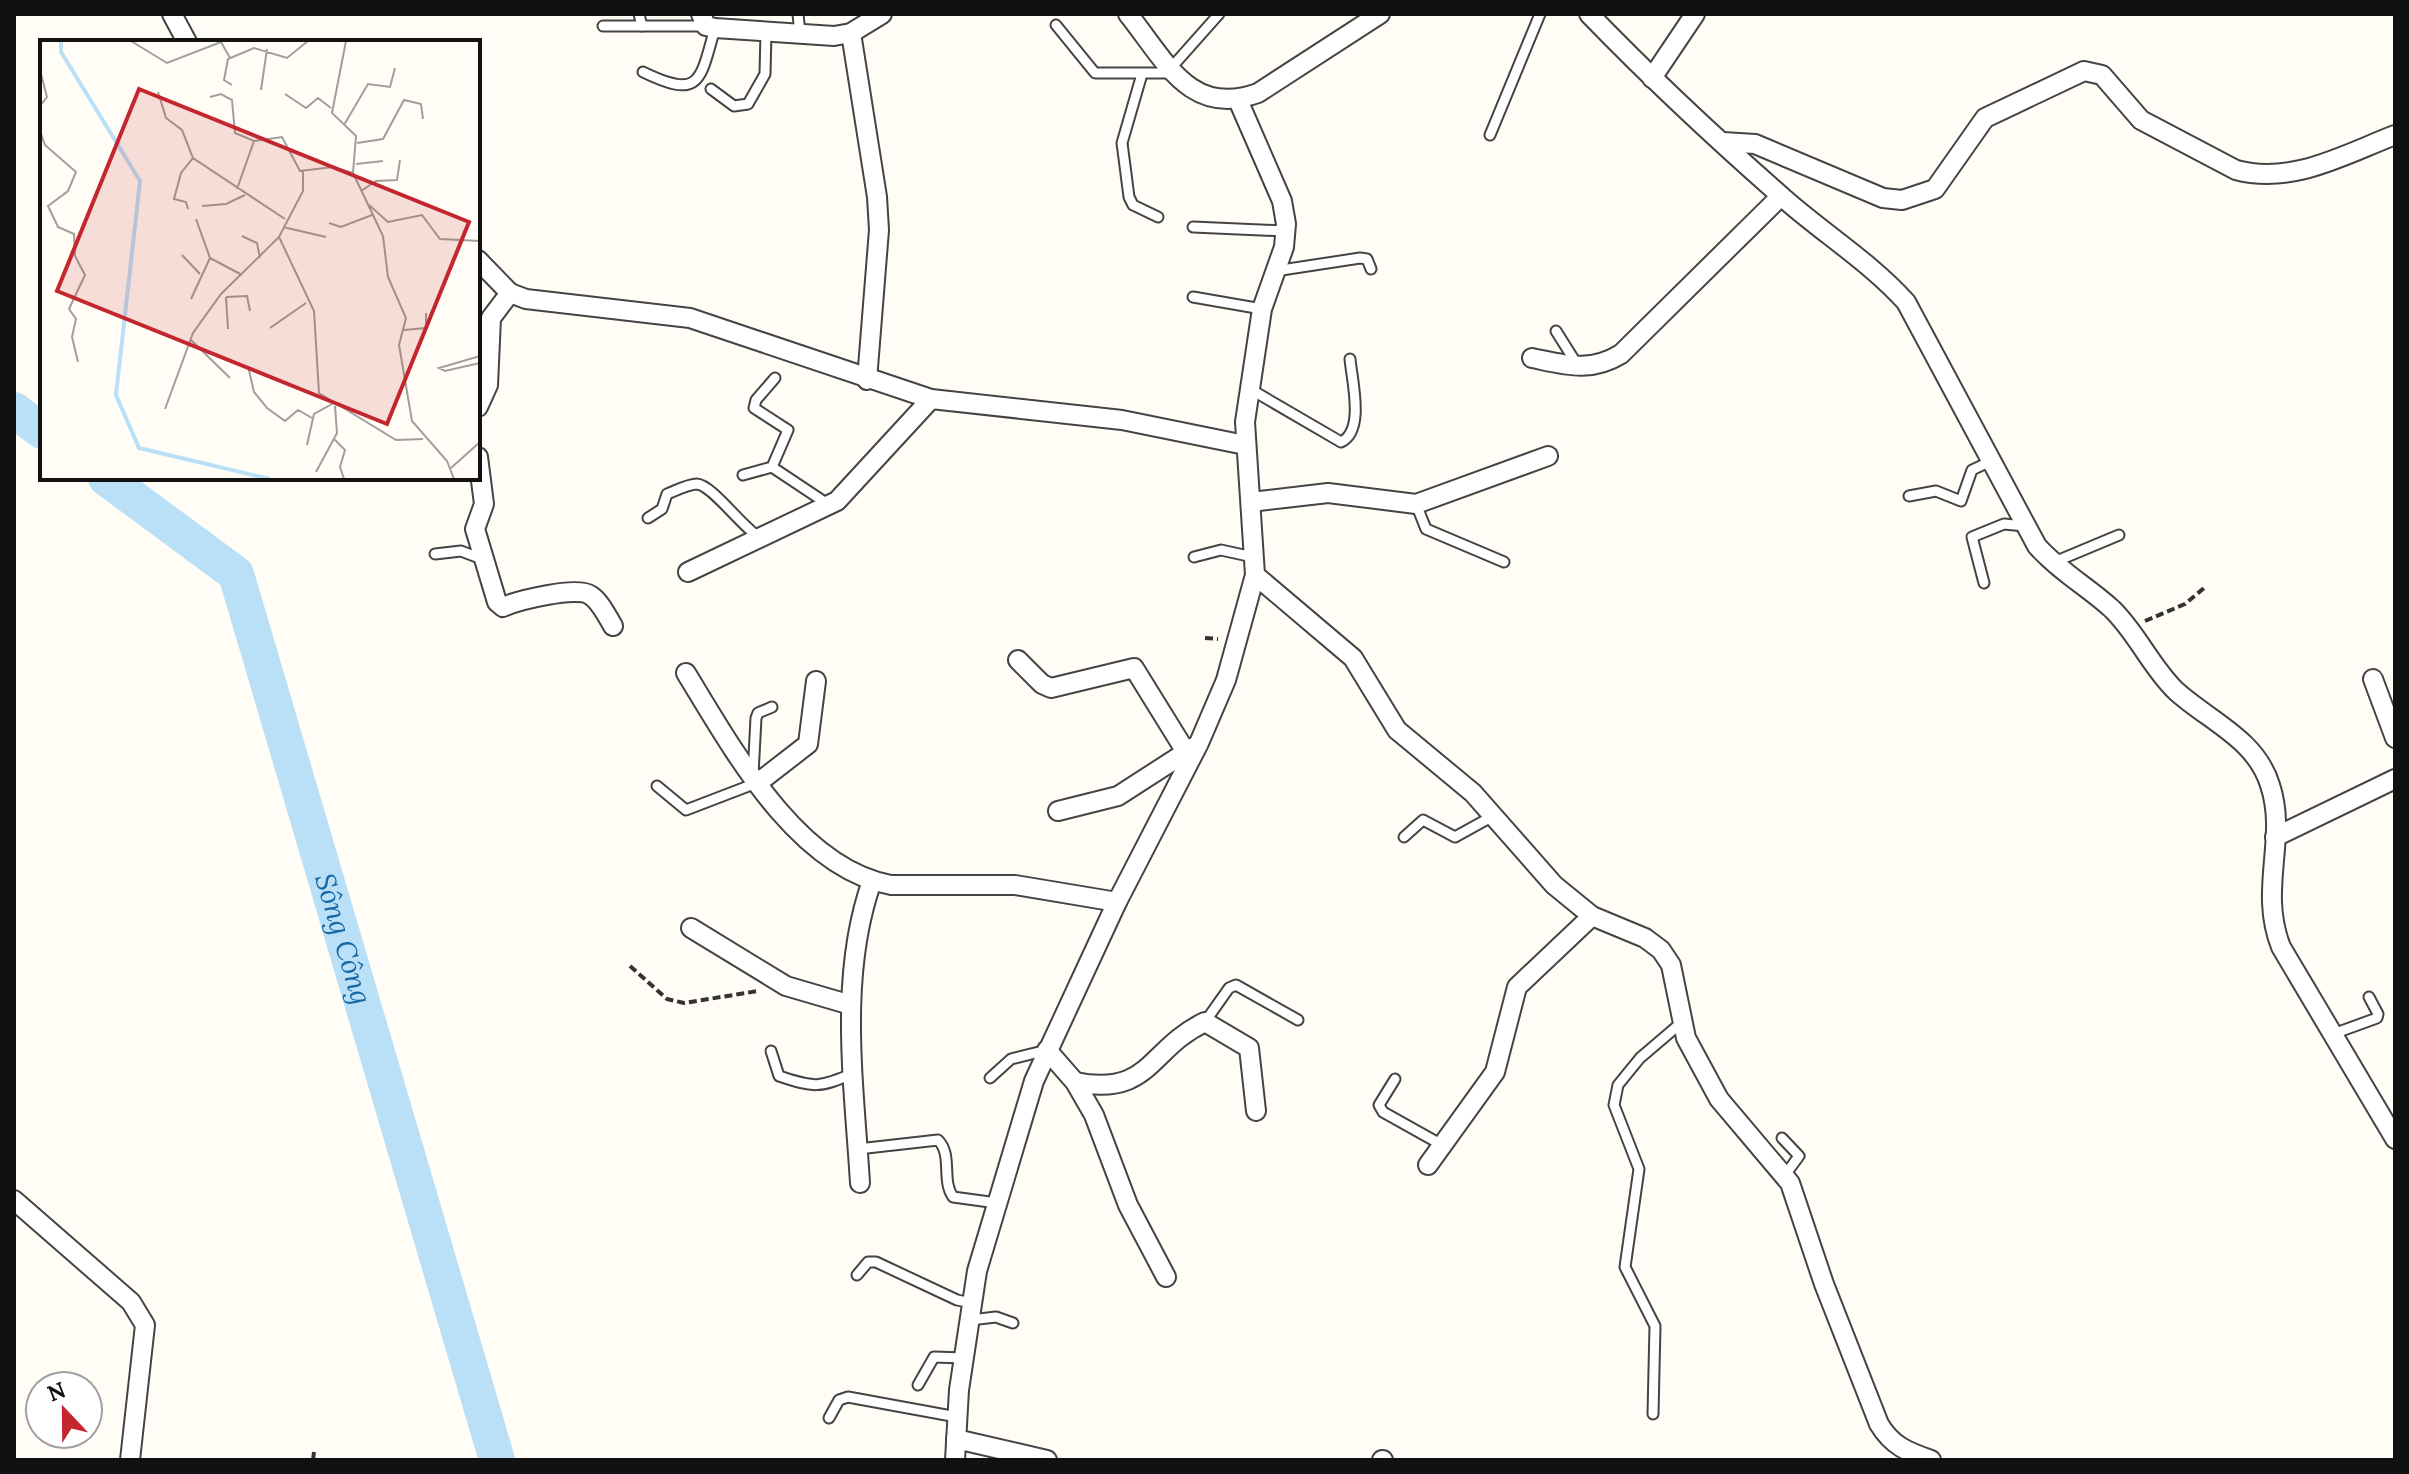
<svg xmlns="http://www.w3.org/2000/svg" width="2409" height="1474" viewBox="0 0 2409 1474" font-family="Lora,serif">
<style>
.lines{fill:none;stroke-linecap:round;stroke-linejoin:round}
.river{stroke:#b9e0f7;stroke-width:36}
.lane-casing{stroke:#444;stroke-width:13}
.street-casing{stroke:#444;stroke-width:22}
.path{stroke:#333;stroke-width:4;stroke-dasharray:8 4;stroke-linecap:butt}
.lane{stroke:#fff;stroke-width:9}
.street{stroke:#fff;stroke-width:18}
.labels{text-anchor:middle;dominant-baseline:central;stroke-width:8;stroke-linejoin:round;paint-order:stroke}
.water-label{font-size:28px;font-style:italic;fill:#1768a6;stroke:#fff}
.inset-river{fill:none;stroke:#b9e0f7;stroke-width:4}
.inset-road{fill:none;stroke:#a09f9a;stroke-width:2}
.view{fill:#c4262e;fill-opacity:0.15;stroke:#c4262e;stroke-width:4}
.inset-edge{fill:none;stroke:#111;stroke-width:4}
</style>
<rect width="100%" height="100%" fill="#fffdf5"/>
<g class="lines">
<g class="river">
<polyline points="14,410 42,431"/>
<path id="s1" d="M106,478L236,574L497,1460"/>
</g>
<defs>
<g id="lane">
<polyline points="639,14 642,26"/>
<polyline points="798,14 800,34"/>
<polyline points="1056,25 1095,73 1174,73"/>
<polyline points="603,26 706,26"/>
<polyline points="1171,68 1219,14"/>
<path d="M643,72C701,100 700,81 715,28"/>
<polyline points="1142,74 1122,143 1129,197 1133,205 1158,217"/>
<polyline points="711,89 734,106 748,104 765,74 766,32"/>
<polyline points="1490,135 1540,14"/>
<polyline points="1193,227 1285,231"/>
<polyline points="1275,271 1360,258 1367,259 1371,269"/>
<polyline points="1193,297 1262,309"/>
<polyline points="1556,331 1578,366"/>
<path d="M1250,389L1341,442C1365,431 1352,381 1350,359"/>
<polyline points="772,467 829,505"/>
<polyline points="743,475 772,467 788,430 754,408 756,400 775,378"/>
<polyline points="1909,496 1936,491 1961,501 1972,470 1991,461"/>
<polyline points="1416,504 1426,529 1504,562"/>
<path d="M648,518L662,509L667,494C675,491 688,484 697,484C712,485 742,527 760,538"/>
<polyline points="435,554 461,551 482,559"/>
<polyline points="1194,557 1221,550 1253,557"/>
<polyline points="2052,563 2119,535"/>
<polyline points="1984,583 1972,537 2004,524 2025,526"/>
<polyline points="753,775 756,718 758,713 772,707"/>
<polyline points="657,786 686,810 759,782"/>
<polyline points="1404,837 1423,820 1455,837 1493,816"/>
<polyline points="1205,1022 1229,988 1236,985 1298,1020"/>
<polyline points="2333,1034 2377,1018 2378,1014 2369,997"/>
<path d="M771,1051L779,1076C815,1088 819,1088 854,1073"/>
<polyline points="990,1078 1011,1059 1047,1050"/>
<polyline points="1395,1079 1379,1105 1383,1112 1442,1145"/>
<polyline points="1782,1138 1799,1156 1785,1175"/>
<path d="M858,1149L938,1140C953,1155 941,1180 953,1197L997,1203"/>
<polyline points="857,1275 868,1262 876,1262 957,1300 972,1303"/>
<polyline points="970,1320 996,1317 1013,1323"/>
<polyline points="918,1385 934,1357 964,1358"/>
<polyline points="1653,1414 1655,1326 1625,1267 1639,1169 1614,1105 1618,1085 1640,1058 1681,1023"/>
<polyline points="829,1418 839,1400 848,1397 957,1417"/>
</g>
<g id="street">
<polyline points="172,14 187,42"/>
<polyline points="701,14 706,26 715,28 834,36 851,33 882,14"/>
<path d="M1128,14C1165,60 1190,118 1258,93L1380,14"/>
<path d="M1589,14C1650,77 1714,137 1780,195C1821,232 1869,261 1906,302L2037,546C2059,571 2088,587 2112,609C2137,633 2151,667 2176,691C2209,721 2256,739 2270,785C2288,839 2258,889 2281,947L2395,1139"/>
<polyline points="851,33 877,197 879,230 867,380"/>
<polyline points="1652,78 1695,14"/>
<path d="M1723,142L1755,144L1883,198L1902,200L1935,189L1985,118L2084,71L2102,75L2141,120L2236,170C2292,185 2343,155 2395,135"/>
<polyline points="478,260 510,293 526,299 690,318 931,399 1122,420 1245,445"/>
<path d="M1532,358C1566,365 1590,373 1621,354L1781,196"/>
<polyline points="478,407 488,385 491,318 510,293"/>
<path d="M478,457L484,504L475,529L497,602L503,607C519,600 577,586 590,595C600,601 607,616 613,626"/>
<polyline points="1251,502 1328,493 1416,504 1548,456"/>
<polyline points="688,572 837,501 931,399"/>
<path d="M1255,575L1353,658L1397,730L1473,793L1554,885L1592,916L1645,938L1661,950L1671,965L1686,1038L1719,1099L1790,1183L1824,1284L1879,1424C1892,1446 1908,1452 1931,1460"/>
<polyline points="1018,660 1042,684 1051,688 1134,668 1186,752"/>
<path d="M686,673C732,748 797,868 891,885H1015L1117,902"/>
<polyline points="2373,679 2395,738"/>
<polyline points="759,782 808,744 816,681"/>
<polyline points="1058,811 1118,796 1194,747"/>
<polyline points="2275,837 2395,779"/>
<polyline points="691,928 786,986 851,1005"/>
<polyline points="1047,1050 1075,1082 1094,1115 1128,1205 1166,1277"/>
<path d="M1075,1082C1151,1097 1148,1049 1205,1022L1249,1048L1256,1111"/>
<polyline points="1428,1165 1495,1072 1517,987 1592,916"/>
<path d="M860,1183C854,1084 838,976 872,881"/>
<polyline points="14,1200 131,1302 145,1325 130,1460"/>
<polyline points="956,1439 1047,1460"/>
<polyline points="955,1460 959,1390 977,1271 1034,1081 1117,902 1199,743 1226,680 1255,575 1245,422 1262,309 1284,247 1286,224 1282,201 1238,100"/>
<polyline points="1382,1460 1383,1460"/>
</g>
</defs>
<use href="#lane" class="lane-casing"/>
<use href="#street" class="street-casing"/>
<g class="path">
<polyline points="2145,621 2185,604 2204,588"/>
<polyline points="1205,638 1218,639"/>
<polyline points="630,966 667,999 684,1003 758,991"/>
<polyline points="313,1460 314,1452"/>
</g>
<use href="#lane" class="lane"/>
<use href="#street" class="street"/>
</g>
<g class="labels">
<g class="water-label">
<text stroke="none"><textPath href="#s1" startOffset="542">Sông Công</textPath></text>
</g>
</g>
<g transform="translate(40 40)">
<rect width="440" height="440" fill="#fffdf5"/>
<path class="inset-river" d="M21,1V12L100,141L76,355L99,408L230,439"/>
<path class="inset-road" d="M91,1L127,23L181,2L190,18M306,1L292,73L316,96L313,133L343,196L348,237L366,278L359,305L372,381L407,421L414,439M0,30L7,57L0,66M192,45L184,40L188,19L214,8L247,18L268,1M221,50L227,9M118,52L126,78L142,90L153,118L245,179M245,54L266,68L278,58L291,68M170,57L181,54L192,60L195,93L214,101L242,97L260,131L293,127L313,133M304,85L328,44L350,47L355,28M0,91L5,105L36,132L28,151L8,166L18,187L34,194L35,216L45,235L29,269L36,279L32,297L38,322M317,103L343,99L364,60L381,64L383,79M316,124L343,121M197,149L214,101M321,151L336,141L357,140L360,120M329,165L348,182L382,175L400,199L440,201M162,166L186,164L205,155M148,169L146,162L134,159L141,133L153,118M156,179L170,218L202,235M289,183L301,187L332,175M243,187L286,197M202,196L217,203L220,218M239,197L274,271L279,353L356,400L383,399M142,215L160,234M186,257L207,256L210,271M186,257L188,289M151,259L170,218M230,288L266,263M364,290L386,288V273M150,299L190,338M440,316L399,328L405,331L440,323M208,326L214,352L227,368L245,381L258,370L272,378M125,369L153,293L181,254L239,197L263,151V131M294,399L305,410L300,427L304,439M267,405L274,374L292,364M411,428L440,402M276,432L297,393L295,366"/>
<path class="view" d="M99,49L429,182L347,384L17,251Z"/>
<rect width="440" height="440" class="inset-edge"/>
</g>
<rect width="2409" height="1474" fill="none" stroke="#111111" stroke-width="32"/>
<g transform="translate(64 1410) rotate(338)"><circle r="38" fill="#ffffff" stroke="#a0a0a0" stroke-width="2"/>
<path d="M0-6L14 30L0 20L-14 30Z" fill="#c4262e"/>
<text y="-12" font-size="22" font-weight="bold" text-anchor="middle" fill="#111111">N</text>
</g>
</svg>
